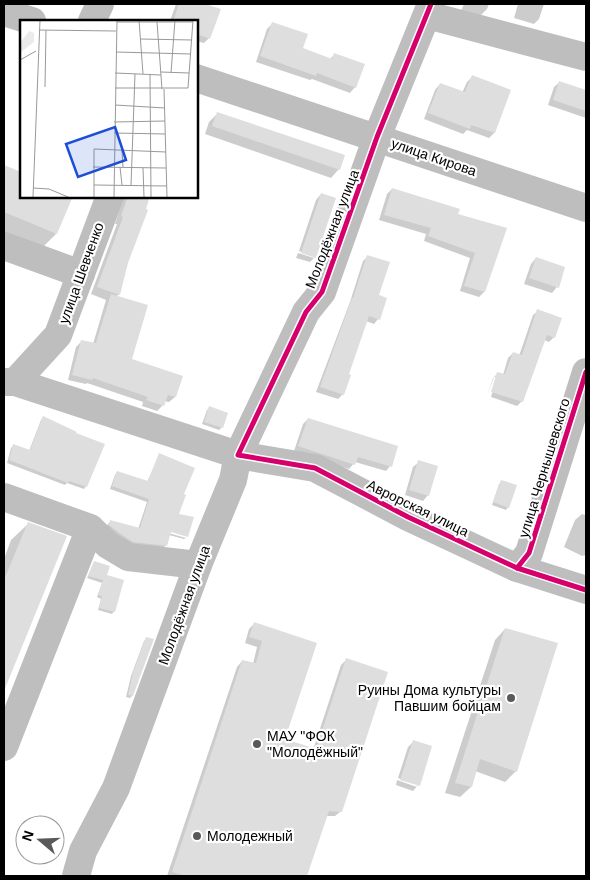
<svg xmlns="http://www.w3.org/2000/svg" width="590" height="880" viewBox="0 0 590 880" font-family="Helvetica,sans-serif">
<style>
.shadow{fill:#0003}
.building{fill:#dedede}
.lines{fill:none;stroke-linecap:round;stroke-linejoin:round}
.minor{stroke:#bebebe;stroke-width:28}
.major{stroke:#bebebe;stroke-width:28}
.cycleway-casing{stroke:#fff;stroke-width:8}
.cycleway{stroke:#d6006c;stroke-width:5}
.poi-dot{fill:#595959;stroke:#fff;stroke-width:2}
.labels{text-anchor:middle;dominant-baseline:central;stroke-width:4.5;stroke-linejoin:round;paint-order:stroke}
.street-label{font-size:14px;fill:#000;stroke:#fff}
.poi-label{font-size:14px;fill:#000;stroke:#fff;text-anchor:start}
.inset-road{fill:none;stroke:#999;stroke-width:1}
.view{fill:#1d4ed8;fill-opacity:0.15;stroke:#1d4ed8;stroke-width:2.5}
.inset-edge{fill:none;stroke:#000;stroke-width:2.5}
</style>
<rect width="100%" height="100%" fill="#fff"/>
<g class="shadow">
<polygon points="176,4 202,4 219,10 209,38 204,43 196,41 196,21 170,21"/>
<polygon points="464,4 489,4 487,9 478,18 461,11"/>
<polygon points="518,4 544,4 539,19 534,24 514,18"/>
<polygon points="273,23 301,49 330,59 335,54 355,87 350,93 312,79 310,80 256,62 267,29"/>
<polygon points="472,77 509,91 494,133 489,138 467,130 463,134 424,119 435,90 440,84 462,93 467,82"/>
<polygon points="560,82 586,92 586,118 548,105 554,87"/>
<polygon points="217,114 339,169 331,178 205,134 209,122"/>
<polygon points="4,166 21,174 21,196 56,234 40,250 4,236"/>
<polygon points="392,189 456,215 506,229 484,292 479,297 460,291 470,258 424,241 426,234 379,220 387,194"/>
<polygon points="321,194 315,257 310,262 296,258 298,253 314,258 314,256 299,251 316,200"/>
<polygon points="124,196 149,196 127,263 119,294 116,297 130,360 182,377 175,397 169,402 164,401 162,406 157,411 142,406 143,402 87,383 86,384 68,380 76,347 82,341 93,344 106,300 91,294 117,224 115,224"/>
<polygon points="368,256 378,296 378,319 374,324 366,321 348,375 343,394 338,399 316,392 350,302 363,261"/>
<polygon points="536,258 557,287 552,293 524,284 531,264"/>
<polygon points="538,311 554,337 549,342 544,340 522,401 517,406 491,397 497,377 494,377 487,396 493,378 498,373 503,375 508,358 513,353 519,356 533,315"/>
<polygon points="209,408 222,427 219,430 202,424 207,410"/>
<polygon points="43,417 86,486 84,489 67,483 65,485 7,463 11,448 14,445 29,451 41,420"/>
<polygon points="308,419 390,466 386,471 355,462 349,469 294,451 303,424"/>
<polygon points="160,454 165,532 186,538 184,539 169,535 166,545 163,548 130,544 115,535 107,527 108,524 111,521 138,529 147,502 110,489 115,475 117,472 147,482"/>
<polygon points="419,462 428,495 423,501 405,495 413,467"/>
<polygon points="502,481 508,507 506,510 492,505 499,484"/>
<polygon points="586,511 586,555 582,556 564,547 575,520 582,514 585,515"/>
<polygon points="28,524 66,537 4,689 4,559 11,540"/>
<polygon points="94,563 106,576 114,611 112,614 98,610 101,599 97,597 102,583 87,578"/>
<polygon points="255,623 315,643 284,740 313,750 341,665 346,660 341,811 335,816 326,816 306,876 167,876 237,667 242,661 253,664 257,647 245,643 249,629"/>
<polygon points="505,629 516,771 505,782 475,771 471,787 460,797 445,793 495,640"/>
<polygon points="146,639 132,696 130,698 126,697 131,676 144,641"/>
<polygon points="413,742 418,785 413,791 396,785 397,780 417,787 417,784 398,778 408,747"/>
</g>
<g class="building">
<polygon points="179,4 205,4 221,9 210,39 196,34 196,21 173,21"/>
<polygon points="272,22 308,34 303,48 332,59 334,53 365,64 356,88 317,73 316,76 260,56"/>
<polygon points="472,75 511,90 495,133 471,125 470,129 428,113 440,83 465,92"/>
<polygon points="559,81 586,90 586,111 553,100"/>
<polygon points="217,112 345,155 340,170 212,126"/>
<polygon points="4,165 21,172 21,196 73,196 57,234 4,212"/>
<polygon points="392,188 460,209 458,214 507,228 485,292 464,286 475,253 428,236 431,228 384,215"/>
<polygon points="321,193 336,198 316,258 301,253"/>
<polygon points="128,196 150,196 146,209 148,210 128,263 120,295 97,287 123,217 121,216"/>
<polygon points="367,255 390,262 379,295 387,298 380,320 369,316 349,374 351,375 344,395 320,387 352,298 353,298"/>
<polygon points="536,257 565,267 559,288 529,278"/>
<polygon points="111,294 148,305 132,359 183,376 176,397 168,395 164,406 146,400 148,397 93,378 92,380 72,375 81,340 96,343"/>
<polygon points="537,309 562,318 555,338 547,335 523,402 491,392 497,372 505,374 513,352 522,355"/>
<polygon points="209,406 228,413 223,428 204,422"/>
<polygon points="43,416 77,432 76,433 105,444 87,487 69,481 68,483 9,460 13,444 30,450"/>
<polygon points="308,418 398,446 392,467 358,457 355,465 298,446"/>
<polygon points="159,453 195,468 184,494 186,495 179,514 194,517 188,537 171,532 167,546 133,542 118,532 109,525 110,520 140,528 149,499 112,486 117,471 148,481"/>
<polygon points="418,460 438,466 429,496 409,490"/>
<polygon points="501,480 517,485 509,508 493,502"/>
<polygon points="28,522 67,536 4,691 4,580"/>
<polygon points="94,561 110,566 107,575 124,580 115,612 99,608 102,596 98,595 103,580 88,576"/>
<polygon points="254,622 317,643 285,739 316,749 346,658 388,672 342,812 329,811 307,876 186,876 172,872 242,660 256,663 262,641 249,637"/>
<polygon points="505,628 558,643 517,772 480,759 472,787 455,783"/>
<polygon points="146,637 154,639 133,696 128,695 133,672"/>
<polygon points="413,740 432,746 420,786 400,780"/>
</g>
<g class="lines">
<g class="minor">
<polyline points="427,15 586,57"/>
<polyline points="92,21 100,4"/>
<polyline points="4,246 81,274"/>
<polyline points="4,382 15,382 58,335 110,196"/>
<polyline points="15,382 238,455 315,468 408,517 517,568 586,590"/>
<polyline points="4,497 90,528 4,747"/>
<polyline points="90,528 108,545 128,557 198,565"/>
<polyline points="517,568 529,553 586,372"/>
<polyline points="76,876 83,851 116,788 198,565 233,480 238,455 306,312 322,292 377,137 431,4"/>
</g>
<g class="major">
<polyline points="4,12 32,21"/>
<polyline points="196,78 586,208"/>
</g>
<defs>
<g id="cycleway">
<polyline points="431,4 377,137 322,292 306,312 238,455 315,468 408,517 517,568 586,590"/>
<polyline points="517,568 529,553 586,372"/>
</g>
</defs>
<use href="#cycleway" class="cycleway-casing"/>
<use href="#cycleway" class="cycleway"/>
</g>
<g class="poi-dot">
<circle cx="511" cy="698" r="5"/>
<circle cx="257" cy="744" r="5"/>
<circle cx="197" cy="836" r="5"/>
</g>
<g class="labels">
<g class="street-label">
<text transform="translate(434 157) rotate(19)">улица Кирова</text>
<text transform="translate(332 229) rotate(-69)">Молодёжная улица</text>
<text transform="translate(81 273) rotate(-70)">улица Шевченко</text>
<text transform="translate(544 468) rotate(-73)">улица Чернышевского</text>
<text transform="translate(418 508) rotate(26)">Аврорская улица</text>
<text transform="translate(184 605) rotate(-70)">Молодёжная улица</text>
</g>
<g class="poi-label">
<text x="501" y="690" text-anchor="end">Руины Дома культуры<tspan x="501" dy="16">Павшим бойцам</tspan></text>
<text x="267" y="736">МАУ "ФОК<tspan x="267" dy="16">"Молодёжный"</tspan></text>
<text x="207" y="836">Молодежный</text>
</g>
</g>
<g transform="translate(20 20)">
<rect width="178" height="178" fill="#fff"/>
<path d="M9,11L14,13V22L1,32V35L0,34V23Z" fill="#ebebeb"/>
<path class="inset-road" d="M119,0L123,54M97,2H173M137,2L142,69M19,10L96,11M120,19L172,20M96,32L171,34M0,40L16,31M141,52L169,53M95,53L141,55M151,53L155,0M130,54L131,177M25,67L26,10M95,68H168L173,0M144,69L147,177M95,85L145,88M94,102L145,101M94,113L145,114M102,131L103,147M73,147L146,148M100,147L102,165M123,148L124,177M74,165L147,166M111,165L115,54M13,168L29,169L48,177M13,177L20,0M74,177V129L146,132M94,177L97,0"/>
<path class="view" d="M95,107L106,140L58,157L46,124Z"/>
<rect width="178" height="178" class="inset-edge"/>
</g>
<rect width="590" height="880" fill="none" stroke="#000000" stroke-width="10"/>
<g transform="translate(40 840) rotate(289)"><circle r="24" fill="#ffffff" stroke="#999999"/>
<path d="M0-4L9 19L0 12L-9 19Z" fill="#595959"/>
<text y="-8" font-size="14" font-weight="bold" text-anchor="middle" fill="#000000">N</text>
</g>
</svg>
